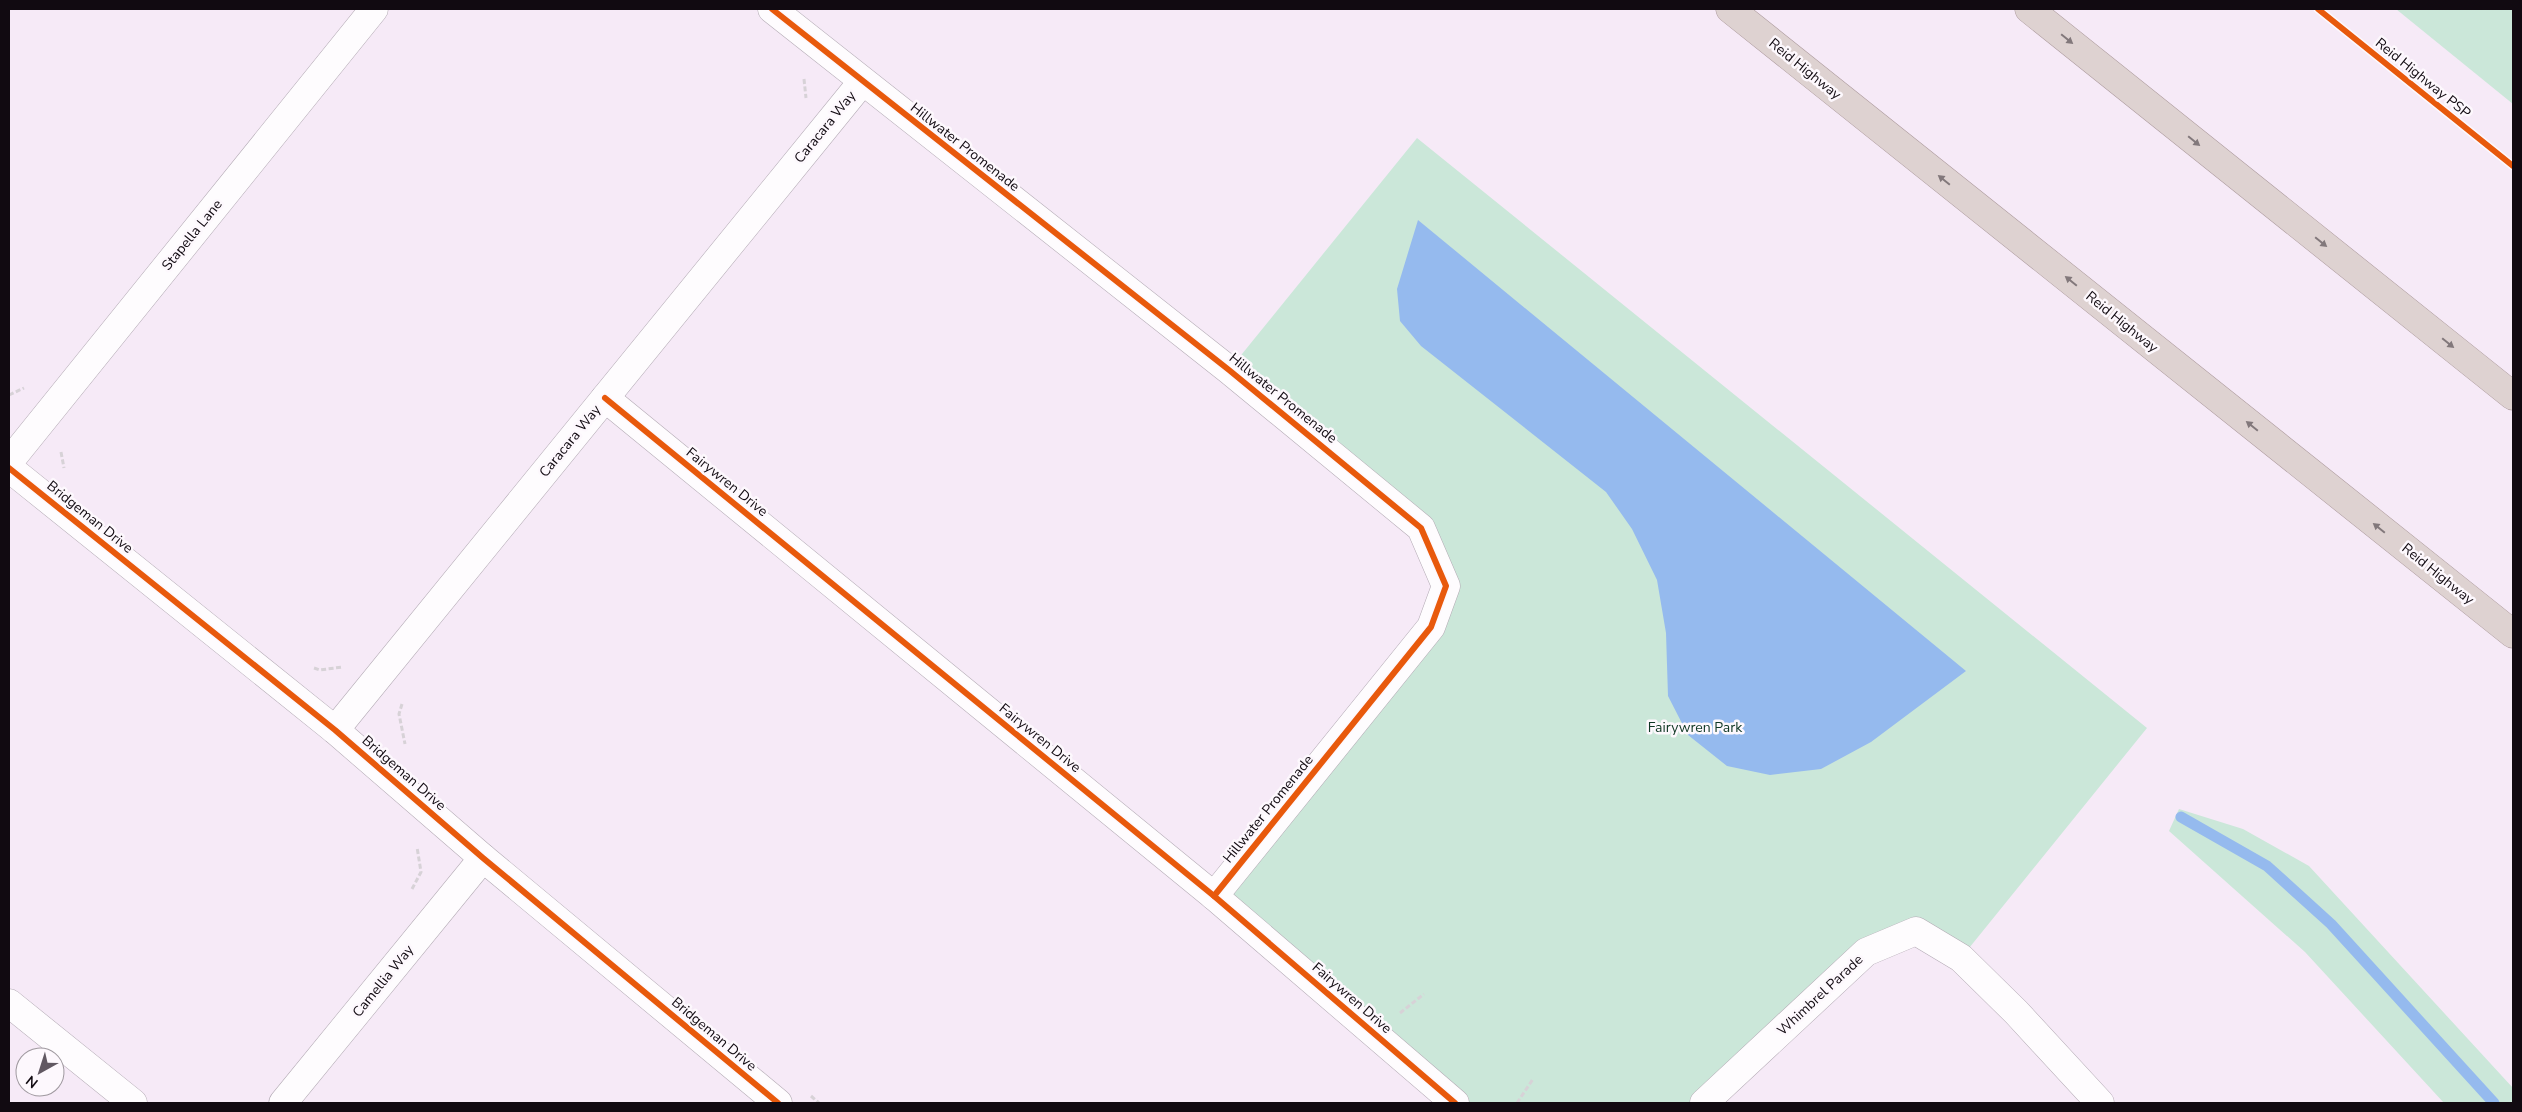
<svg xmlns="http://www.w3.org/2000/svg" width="2522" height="1112" viewBox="0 0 2522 1112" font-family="'Nunito Sans',sans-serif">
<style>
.green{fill:#cbe7d9}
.water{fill:#95baee}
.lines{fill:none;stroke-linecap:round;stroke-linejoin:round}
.stream{stroke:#95baee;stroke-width:11}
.minor-casing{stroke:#b3aab4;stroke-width:29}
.motorway-casing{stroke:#ad9b9e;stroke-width:29}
.path{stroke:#d7d2d7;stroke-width:3;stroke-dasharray:5 2.5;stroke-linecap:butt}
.minor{stroke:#fefcfe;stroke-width:28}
.motorway{stroke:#ded2d1;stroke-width:28}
.cycleway-casing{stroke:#fdf8fd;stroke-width:9}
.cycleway{stroke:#e8590c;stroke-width:6}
.oneway{fill:#82787b}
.labels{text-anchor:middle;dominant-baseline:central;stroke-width:5;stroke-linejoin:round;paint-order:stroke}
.street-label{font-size:14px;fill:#110a11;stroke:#fdf8fd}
.park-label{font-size:14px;fill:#0f3824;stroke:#fdf8fd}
</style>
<rect width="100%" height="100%" fill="#f6eaf7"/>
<g class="green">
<polygon points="2396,9 2513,9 2513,104"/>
<polygon points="1417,138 2147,728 1961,958 1916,932 1866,952 1704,1103 1455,1103 1214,896 1446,587 1421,527 1229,370"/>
<polygon points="2179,809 2243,829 2309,866 2513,1088 2513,1103 2444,1103 2305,952 2169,831"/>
</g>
<polygon class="water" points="1418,220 1966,671 1871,742 1821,769 1770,775 1727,766 1688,735 1668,696 1666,633 1657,580 1632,529 1606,492 1421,346 1400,321 1397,289"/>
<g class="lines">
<polyline class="stream" points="2181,817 2267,866 2331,924 2494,1103"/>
<defs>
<g id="minor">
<polyline points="772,9 1229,370 1421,528 1446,586 1431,627 1214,896"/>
<polyline points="605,398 1214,896 1455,1103"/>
<polyline points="9,462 374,9"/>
<polyline points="9,468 335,730 483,858 778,1103"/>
<polyline points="335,730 862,82"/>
<polyline points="9,1003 133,1103"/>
<polyline points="283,1103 483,858"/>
<polyline points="1704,1103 1866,952 1916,931 1961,958 2016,1012 2100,1103"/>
</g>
<g id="motorway">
<polyline points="1730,9 2513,634"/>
<polyline points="2029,9 2513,396"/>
</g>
</defs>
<use href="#minor" class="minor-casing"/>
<use href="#motorway" class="motorway-casing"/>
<g class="path">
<polyline points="804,79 806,98"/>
<polyline points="9,395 24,388"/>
<polyline points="61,452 64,468"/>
<polyline points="314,668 320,670 342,667"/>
<polyline points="402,704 399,714 405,744"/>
<polyline points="412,889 421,872 417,847"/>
<polyline points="1400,1013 1424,994"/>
<polyline points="811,1096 819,1103"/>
<polyline points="1517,1103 1533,1079"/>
</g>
<use href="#minor" class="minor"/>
<use href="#motorway" class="motorway"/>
<defs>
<g id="cycleway">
<polyline points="772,9 1229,370 1421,528 1446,586 1431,627 1214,896"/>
<polyline points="2318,9 2513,166"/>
<polyline points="605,398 1214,896 1455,1103"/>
<polyline points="9,468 335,730 483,858 778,1103"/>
</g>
</defs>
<use href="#cycleway" class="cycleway-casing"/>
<use href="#cycleway" class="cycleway"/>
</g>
<defs><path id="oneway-solid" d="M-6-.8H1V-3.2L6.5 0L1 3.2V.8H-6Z" transform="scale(1.25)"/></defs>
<g class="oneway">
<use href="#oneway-solid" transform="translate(2067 39) rotate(39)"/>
<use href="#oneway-solid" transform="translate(2194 141) rotate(39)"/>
<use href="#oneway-solid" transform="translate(1944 180) rotate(-141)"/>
<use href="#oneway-solid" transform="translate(2321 242) rotate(39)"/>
<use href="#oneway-solid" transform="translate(2071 281) rotate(-141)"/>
<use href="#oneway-solid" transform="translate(2448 343) rotate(39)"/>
<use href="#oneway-solid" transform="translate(2252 426) rotate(-141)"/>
<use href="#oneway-solid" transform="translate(2379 528) rotate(-141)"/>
</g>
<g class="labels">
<g class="street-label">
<text transform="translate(1805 69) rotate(39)">Reid Highway</text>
<text transform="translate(2423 78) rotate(39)">Reid Highway PSP</text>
<text transform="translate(825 127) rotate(-51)">Caracara Way</text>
<text transform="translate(965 147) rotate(38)">Hillwater Promenade</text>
<text transform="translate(192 235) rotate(-51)">Stapella Lane</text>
<text transform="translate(2122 322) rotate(39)">Reid Highway</text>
<text transform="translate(1283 398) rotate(39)">Hillwater Promenade</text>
<text transform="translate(570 441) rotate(-51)">Caracara Way</text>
<text transform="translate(727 482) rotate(39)">Fairywren Drive</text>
<text transform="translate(90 517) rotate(39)">Bridgeman Drive</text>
<text transform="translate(2438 574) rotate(39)">Reid Highway</text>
<text transform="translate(1040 738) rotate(39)">Fairywren Drive</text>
<text transform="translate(404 773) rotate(41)">Bridgeman Drive</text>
<text transform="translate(1268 809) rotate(-51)">Hillwater Promenade</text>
<text transform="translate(383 981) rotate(-51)">Camellia Way</text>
<text transform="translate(1820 995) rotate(-43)">Whimbrel Parade</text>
<text transform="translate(1352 998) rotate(41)">Fairywren Drive</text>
<text transform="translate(714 1034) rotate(40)">Bridgeman Drive</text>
</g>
<g class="park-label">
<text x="1695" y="727">Fairywren Park</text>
</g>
</g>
<rect width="2522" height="1112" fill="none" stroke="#110a11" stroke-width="20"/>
<g transform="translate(40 1072) rotate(219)"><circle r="24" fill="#fdf8fd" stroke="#9f999f"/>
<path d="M0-4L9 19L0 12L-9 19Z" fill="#615862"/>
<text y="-8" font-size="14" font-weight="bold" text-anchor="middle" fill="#110a11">N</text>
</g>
</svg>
